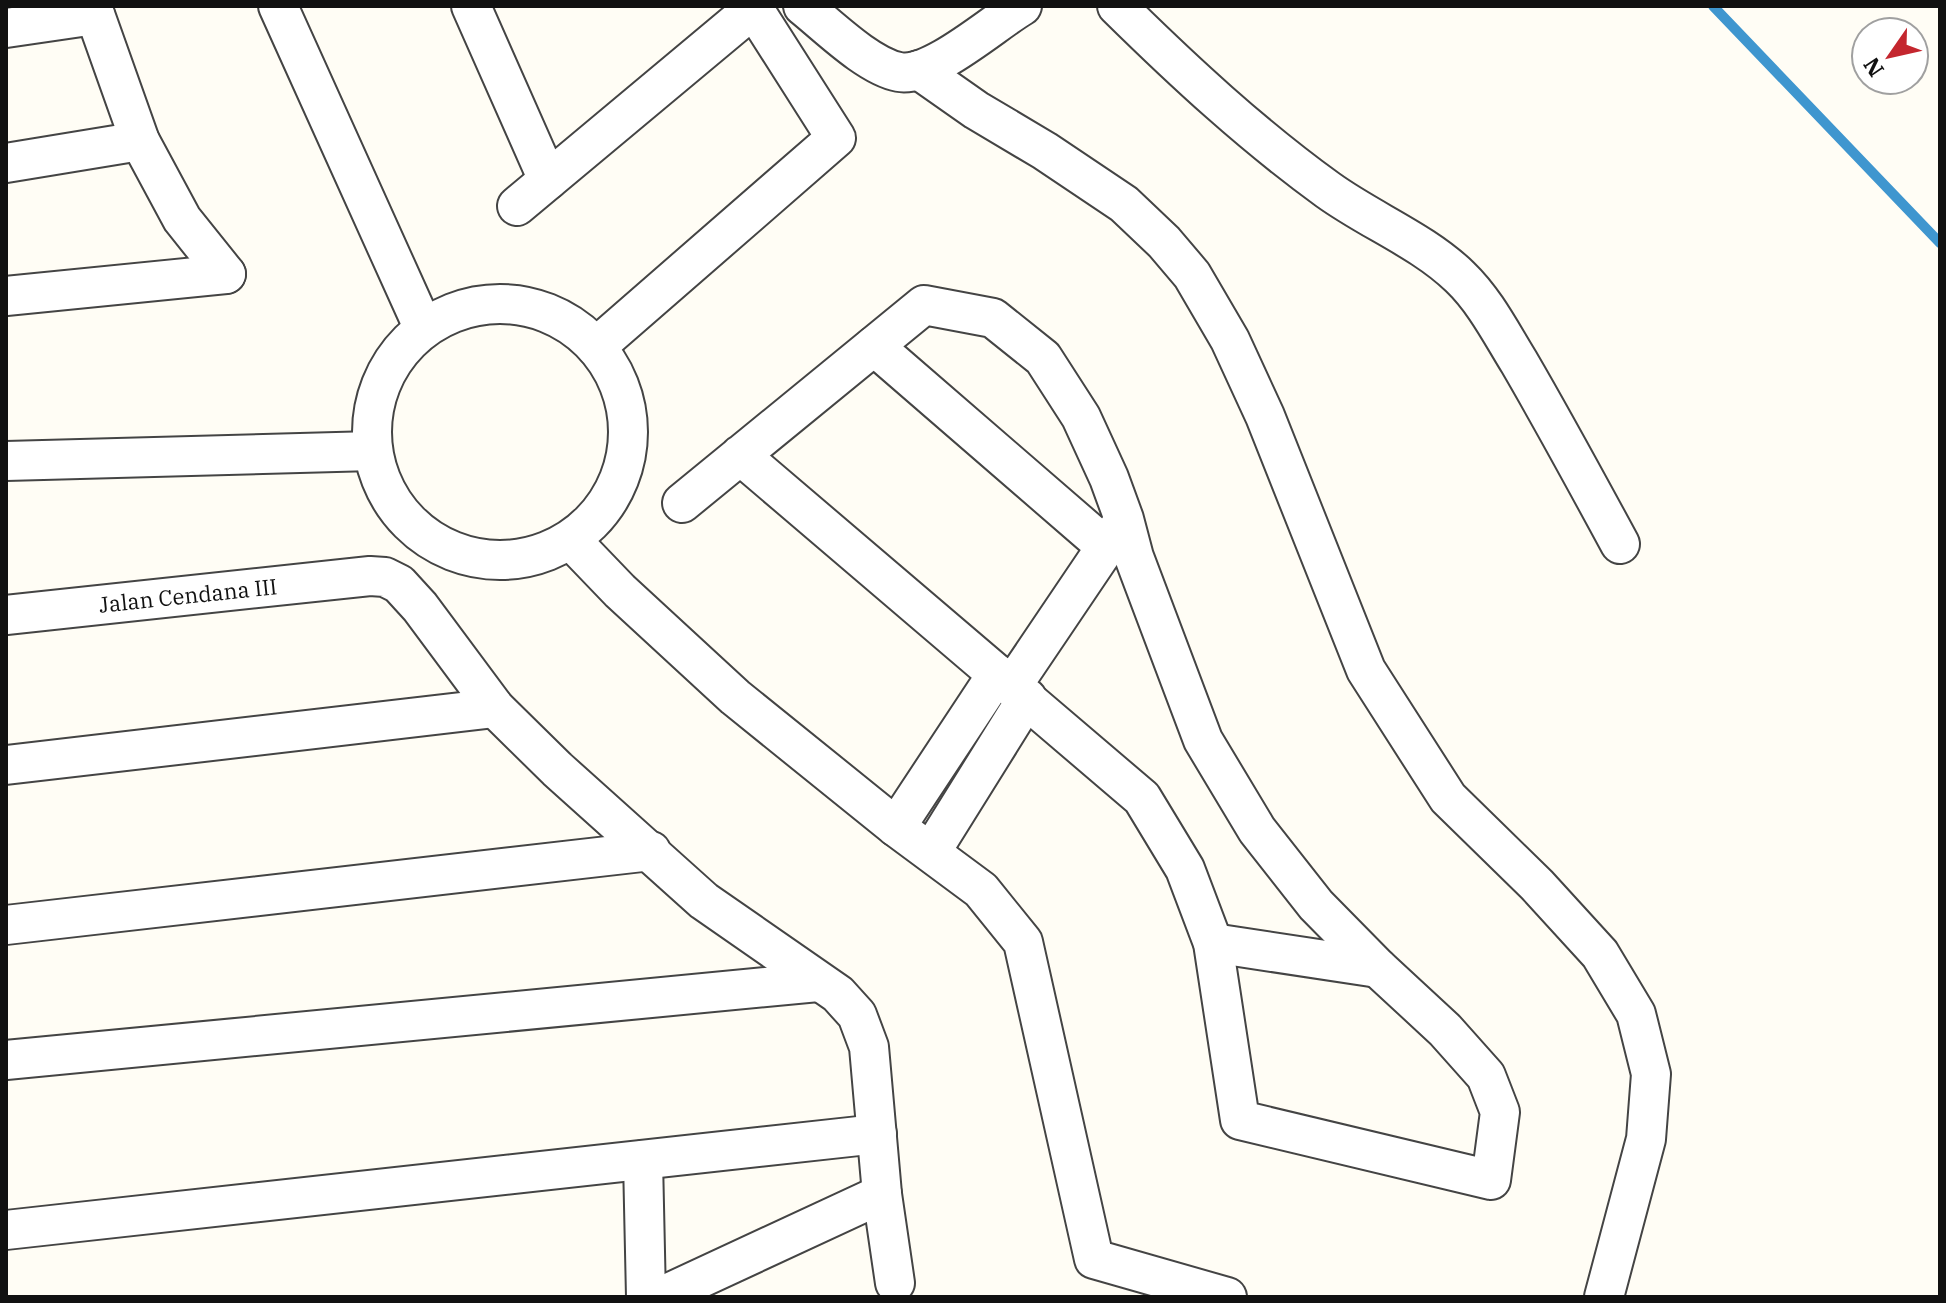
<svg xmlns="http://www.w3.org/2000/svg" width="1946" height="1303" viewBox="0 0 1946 1303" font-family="'IBM Plex Serif',serif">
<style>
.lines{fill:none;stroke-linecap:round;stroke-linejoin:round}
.stream{stroke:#3f96cf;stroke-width:10}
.street-casing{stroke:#444;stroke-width:42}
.street{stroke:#fff;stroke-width:38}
.labels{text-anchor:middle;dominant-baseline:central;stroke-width:8;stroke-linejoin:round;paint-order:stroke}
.street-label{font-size:22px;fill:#111;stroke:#fff}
</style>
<rect width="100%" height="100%" fill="#fffdf5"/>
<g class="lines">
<polyline class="stream" points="1713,6 1940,243"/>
<defs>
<g id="street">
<polyline points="92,6 140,141 182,219 226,274"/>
<polyline points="278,6 423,327"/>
<polyline points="471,6 548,180"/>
<path d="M803,6C828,26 868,66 899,72C932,78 993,23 1022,6"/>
<path d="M1117,6C1184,72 1252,135 1328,190C1371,221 1423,241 1460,277C1485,301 1501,333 1519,362C1554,422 1587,483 1620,544"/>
<polyline points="6,28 95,15"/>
<polyline points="919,70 976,110 1045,151 1124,204 1164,242 1192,275 1230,340 1265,416 1366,670 1448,798 1537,885 1600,954 1636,1014 1651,1074 1646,1139 1604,1297"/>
<polyline points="6,163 140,141"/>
<polyline points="517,206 754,8"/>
<polyline points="6,296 226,274"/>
<circle cx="500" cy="432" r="128"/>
<polyline points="874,346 1105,546"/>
<polyline points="596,347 836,138 752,6"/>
<polyline points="6,461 373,451"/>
<polyline points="682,503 924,305 993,318 1043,358 1081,417 1109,478 1124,519 1134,557 1203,740 1257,830 1316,905 1378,968 1445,1030 1486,1076 1500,1112 1491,1180 1240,1120 1213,943 1185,869 1142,798 740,455"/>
<polyline points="571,540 620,591 735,697 896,827 981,890 1023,942 1094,1259 1227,1297"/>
<polyline points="6,615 370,576 385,577 399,584 420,607 495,708 557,769 704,901 838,994 857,1015 869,1047 882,1194 895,1283"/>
<polyline points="1012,686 1120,526"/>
<polyline points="6,765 495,708"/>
<polyline points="896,827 997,674"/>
<polyline points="931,852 1027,698"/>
<polyline points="6,925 651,851"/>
<polyline points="1213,943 1378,968"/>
<polyline points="6,1060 818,982"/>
<polyline points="643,1160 646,1297"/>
<polyline points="6,1230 877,1134"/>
<polyline points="660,1297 882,1194"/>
</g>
</defs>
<use href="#street" class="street-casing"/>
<use href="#street" class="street"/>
</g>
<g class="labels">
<g class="street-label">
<text transform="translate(188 595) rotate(-6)">Jalan Cendana III</text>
</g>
</g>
<rect width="1946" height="1303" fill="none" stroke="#111111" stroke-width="16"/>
<g transform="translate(1890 56) rotate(236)"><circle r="38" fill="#ffffff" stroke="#a0a0a0" stroke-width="2"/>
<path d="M0-6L14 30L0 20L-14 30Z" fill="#c4262e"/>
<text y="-12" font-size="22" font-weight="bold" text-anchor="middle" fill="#111111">N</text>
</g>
</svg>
